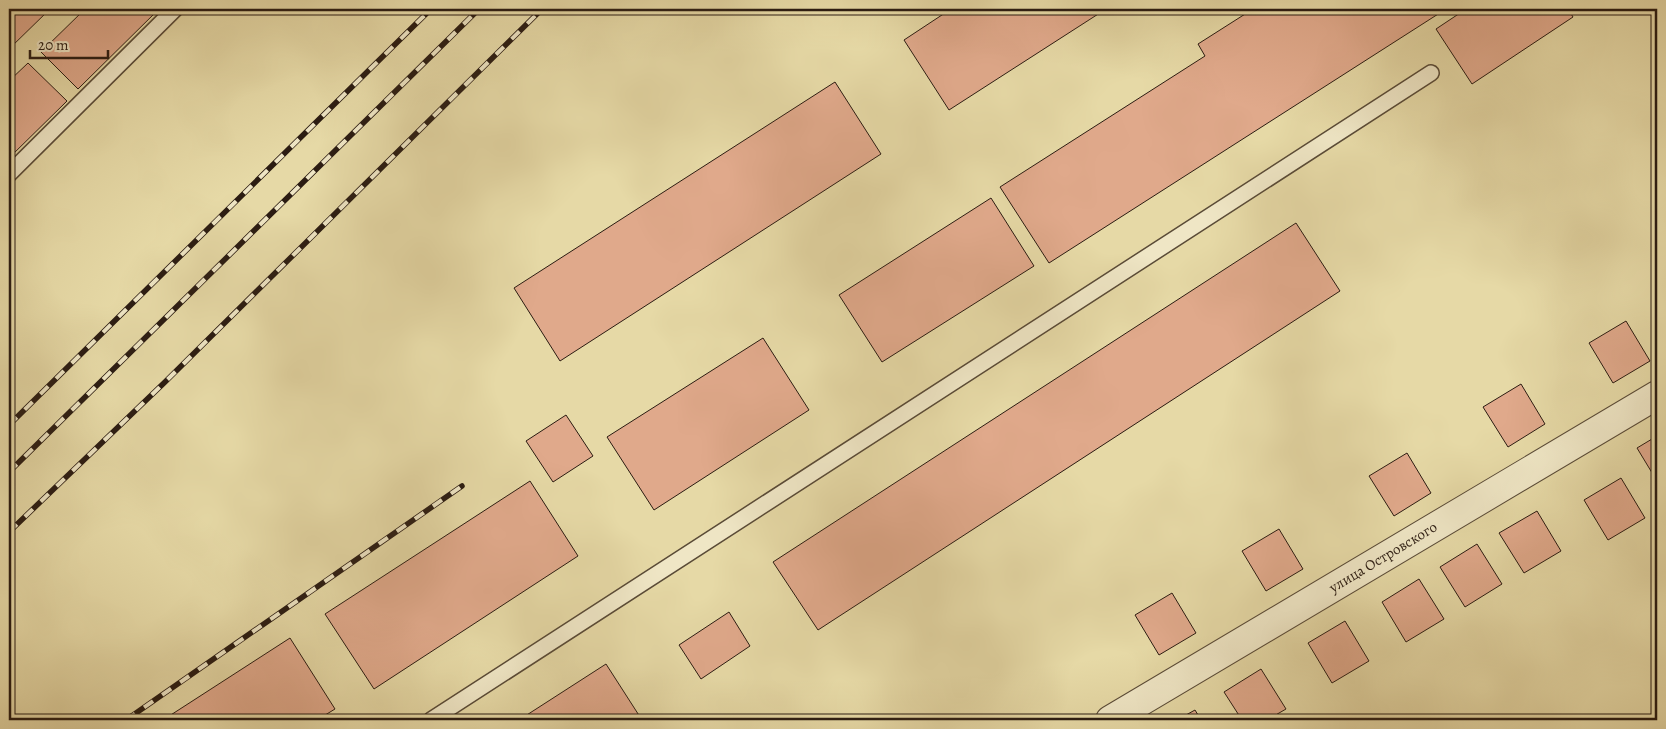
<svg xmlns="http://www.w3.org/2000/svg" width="1666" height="729" viewBox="0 0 1666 729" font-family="Alegreya,serif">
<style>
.building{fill:#e0a98b;stroke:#2b1c12}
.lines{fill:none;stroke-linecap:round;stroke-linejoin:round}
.lane-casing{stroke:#5a4b37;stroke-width:18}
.street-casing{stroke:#5a4b37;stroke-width:30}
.lane{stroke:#efe6c5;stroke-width:15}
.street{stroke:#efe6c5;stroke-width:28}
.rail-casing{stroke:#2b1c12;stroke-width:5.5}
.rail{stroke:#efe6c5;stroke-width:4;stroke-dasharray:11;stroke-linecap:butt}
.labels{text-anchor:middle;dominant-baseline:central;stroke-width:5;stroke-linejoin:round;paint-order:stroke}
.street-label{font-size:15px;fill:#2b1c12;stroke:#efe6c5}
</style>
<rect width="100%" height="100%" fill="#e6d9a6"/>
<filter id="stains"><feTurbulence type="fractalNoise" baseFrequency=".004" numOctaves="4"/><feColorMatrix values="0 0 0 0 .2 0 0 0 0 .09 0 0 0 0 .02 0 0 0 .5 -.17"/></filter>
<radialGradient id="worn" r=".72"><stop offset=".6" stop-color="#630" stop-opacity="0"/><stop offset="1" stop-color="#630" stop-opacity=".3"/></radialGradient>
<g class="building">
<polygon points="9,9 50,9 9,49"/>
<polygon points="85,9 159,9 78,89 41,52"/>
<polygon points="951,9 1106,9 949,110 904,40"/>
<polygon points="1253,9 1446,9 1049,263 1000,187 1205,56 1198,44"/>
<polygon points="1466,9 1568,9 1573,17 1472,84 1436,29"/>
<polygon points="28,63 67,101 9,158 9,81"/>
<polygon points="835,82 881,154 560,361 514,288"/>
<polygon points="991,198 1034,266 882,362 839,295"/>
<polygon points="1296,223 1340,291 818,630 773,562"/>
<polygon points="1626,321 1650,361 1613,383 1589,343"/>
<polygon points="763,338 809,410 654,510 607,437"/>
<polygon points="1521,384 1545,424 1508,447 1483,407"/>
<polygon points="566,415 593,456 553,482 526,441"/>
<polygon points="1657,436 1657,481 1637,448"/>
<polygon points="1407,453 1431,493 1394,516 1369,476"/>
<polygon points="1621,478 1645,518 1608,540 1584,500"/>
<polygon points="530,481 578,556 374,689 325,614"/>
<polygon points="1537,511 1561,551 1524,573 1499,533"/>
<polygon points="1279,529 1303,569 1266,591 1242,551"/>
<polygon points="1477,544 1502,584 1465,607 1440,567"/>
<polygon points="1419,579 1444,619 1406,642 1382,602"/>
<polygon points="1172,593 1196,633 1159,655 1135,615"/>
<polygon points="729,612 750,646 701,679 679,645"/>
<polygon points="1345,621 1369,661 1332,683 1308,643"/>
<polygon points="290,638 335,709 317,720 163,720"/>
<polygon points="606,664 642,720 519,720"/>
<polygon points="1261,669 1286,709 1267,720 1242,720 1224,692"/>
<polygon points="1195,710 1201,720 1177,720"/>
</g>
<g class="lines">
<defs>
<g id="lane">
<polyline points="9,174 175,9"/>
<polyline points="431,720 1431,73"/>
</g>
<polyline id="street" points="1110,720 1657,395"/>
</defs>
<use href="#lane" class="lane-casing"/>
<use href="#street" class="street-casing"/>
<use href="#lane" class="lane"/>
<use href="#street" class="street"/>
<defs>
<g id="rail">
<polyline points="9,425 431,9"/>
<polyline points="9,472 479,9"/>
<polyline points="9,532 165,382 542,9"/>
<polyline points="126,720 462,486"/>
</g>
</defs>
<use href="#rail" class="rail-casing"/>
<use href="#rail" class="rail"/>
</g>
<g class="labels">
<g class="street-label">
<text transform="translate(1383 557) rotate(-31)">улица Островского</text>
</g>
</g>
<rect width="1666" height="729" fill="none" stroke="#e6d9a6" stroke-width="30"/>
<rect x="10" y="10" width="1646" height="709" fill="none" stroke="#2b1c12" stroke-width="2.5"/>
<rect x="15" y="15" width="1636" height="699" fill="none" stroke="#2b1c12"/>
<path d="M30 50v8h78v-8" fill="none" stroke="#2b1c12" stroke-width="2.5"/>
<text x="38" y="50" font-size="15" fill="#2b1c12" stroke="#efe6c5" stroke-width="4" paint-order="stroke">20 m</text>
<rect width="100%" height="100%" filter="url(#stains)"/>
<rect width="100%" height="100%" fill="url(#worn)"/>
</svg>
